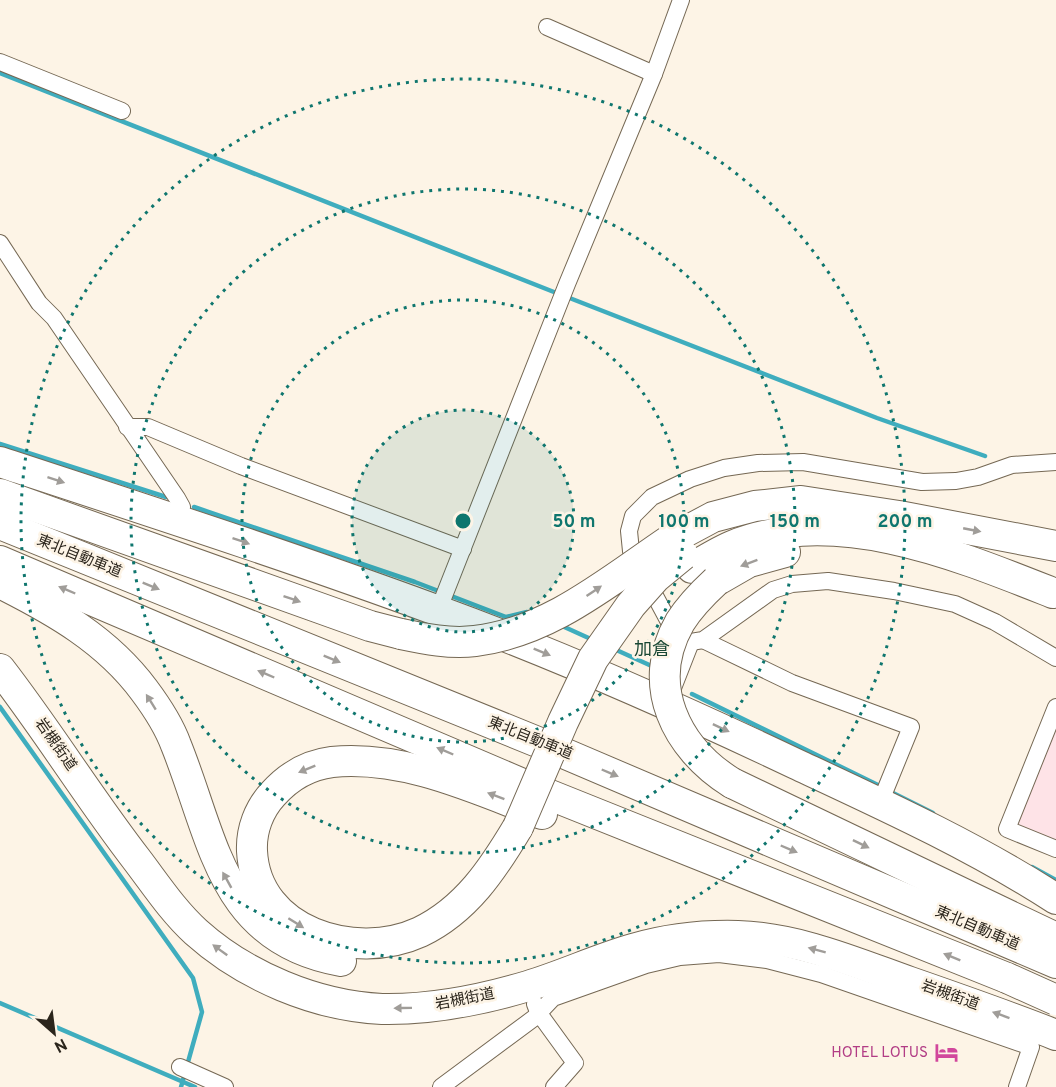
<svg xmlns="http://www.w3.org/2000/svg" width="1056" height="1087" viewBox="0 0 1056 1087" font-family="Overpass,'Noto Sans JP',sans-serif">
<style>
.commercial{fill:#fee3e7}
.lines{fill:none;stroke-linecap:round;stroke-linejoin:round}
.stream{stroke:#3fadbe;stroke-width:4.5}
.street-casing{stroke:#756854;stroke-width:18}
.highway-casing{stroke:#756854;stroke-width:32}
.street{stroke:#fff;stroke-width:16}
.highway{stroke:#fff;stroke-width:30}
.highway-bridge-casing{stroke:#756854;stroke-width:32;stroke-linecap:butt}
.highway-bridge{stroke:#fff;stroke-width:30}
.oneway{fill:#a09d99}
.ring{fill:none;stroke:#0f766e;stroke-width:3;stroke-dasharray:3 6}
.labels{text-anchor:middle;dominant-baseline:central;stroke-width:5;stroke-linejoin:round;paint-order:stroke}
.street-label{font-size:15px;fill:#2b251c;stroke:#fdf4e6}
.hotel-label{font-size:15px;fill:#b23c85;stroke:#fdf4e6;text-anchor:end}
.quarter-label{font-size:18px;fill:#194734;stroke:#fdf4e6}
.centre{fill:#0f766e;stroke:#fdf4e6;stroke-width:3}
.ring-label{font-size:18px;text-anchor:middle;font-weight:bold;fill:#0f766e;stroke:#fdf4e6;stroke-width:5;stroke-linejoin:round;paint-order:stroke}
</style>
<rect width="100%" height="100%" fill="#fdf4e6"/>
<polygon class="commercial" points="1056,723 1056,842 1023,829 1017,821"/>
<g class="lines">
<g class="stream">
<polyline points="0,73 559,294"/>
<polyline points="567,297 877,418 985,456"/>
<polyline points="0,444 166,497"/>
<polyline points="194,507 415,582 506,617 527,612"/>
<polyline points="560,625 593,640"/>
<polyline points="612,648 656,668"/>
<polyline points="692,694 882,787"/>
<polyline points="0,707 193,978 202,1012 181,1087"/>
<polyline points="889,791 933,813"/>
<polyline points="1032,867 1056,880"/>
<polyline points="0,1003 195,1087"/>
</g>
<defs>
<g id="street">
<polyline points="547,27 654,74"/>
<polyline points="0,62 122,111"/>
<polyline points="0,243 39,303 54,318 177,498 182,507 178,521"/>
<polyline points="127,427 148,427 241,466 463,549"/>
<polyline points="1056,462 1012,465 978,477 956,481 922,482 803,462 758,463 724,468 690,479 652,497 633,516 629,531 631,551 669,622 683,640 691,642 703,640 773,590 792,584 828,581 894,591 955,604 995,622 1056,658"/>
<polyline points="438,611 567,284 654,74 681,0"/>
<polyline points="703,640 792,683 911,727 880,803"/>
<polyline points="673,688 691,642"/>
<polyline points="1056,707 1007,829 1056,849"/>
<polyline points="535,1004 538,1012 575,1063 554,1087"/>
<polyline points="180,1067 225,1087"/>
<polyline points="441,1087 534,1018 553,998 646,965 680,957 719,954 767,960 821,974 1031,1047 1017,1087"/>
</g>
<g id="highway">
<path d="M0,462C146,510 292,557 436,610C559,655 678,708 796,764C884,805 974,846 1056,899"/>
<polyline points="0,494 370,626 401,634"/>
<polyline points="0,524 540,743 1056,963"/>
<polyline points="670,540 713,517 755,506 801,501 899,516 1056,546"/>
<polyline points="0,561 525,785 1007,978"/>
<path d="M692,568C705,560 718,552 732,546C834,504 957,555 1053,593"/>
<polyline points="716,581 749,562 785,552"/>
<path d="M0,583C54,610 107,640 144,690C156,706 169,726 176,745C214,839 221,940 341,961"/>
<path d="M0,669C48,731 89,798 137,860C156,885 173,911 196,932C245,976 316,1006 382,1009C432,1010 481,1000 528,986C564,975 598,959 633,949C667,939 702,935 738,936C798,938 854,962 910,982C959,999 1008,1016 1056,1035"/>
<polyline points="732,783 1056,938"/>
<path d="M518,827C493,869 466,910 420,932C355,962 256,932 252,851C251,830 259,809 273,794C289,776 308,765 332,762C405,755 476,789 542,814"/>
</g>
</defs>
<use href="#street" class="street-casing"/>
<use href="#highway" class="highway-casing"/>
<use href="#street" class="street"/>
<use href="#highway" class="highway"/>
<defs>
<g id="highway-bridge">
<path d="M716,581C703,593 690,606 680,622C644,685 676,748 732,783"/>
<path d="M401,634C425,639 450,644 475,641C550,632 609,581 670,540"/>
<polyline points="518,827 563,722 593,659 631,605 655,578 683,555"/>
<polyline points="1007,978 1056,1000"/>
</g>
</defs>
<use href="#highway-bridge" class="highway-bridge-casing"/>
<use href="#highway-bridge" class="highway-bridge"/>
</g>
<defs><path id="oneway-solid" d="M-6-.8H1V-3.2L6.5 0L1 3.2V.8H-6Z" transform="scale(1.5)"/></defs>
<g class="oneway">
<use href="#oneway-solid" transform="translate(56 480) rotate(18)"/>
<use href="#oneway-solid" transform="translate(972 530) rotate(11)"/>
<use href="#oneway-solid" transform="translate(241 541) rotate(19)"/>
<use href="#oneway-solid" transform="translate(749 563) rotate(159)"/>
<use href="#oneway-solid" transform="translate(151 586) rotate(22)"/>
<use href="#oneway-solid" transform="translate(67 590) rotate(-157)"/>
<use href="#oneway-solid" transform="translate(594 591) rotate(-34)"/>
<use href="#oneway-solid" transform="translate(292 599) rotate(19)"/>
<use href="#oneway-solid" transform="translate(542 652) rotate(22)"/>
<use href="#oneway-solid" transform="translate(332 659) rotate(22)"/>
<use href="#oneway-solid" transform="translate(266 674) rotate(-157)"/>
<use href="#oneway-solid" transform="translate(151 702) rotate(-122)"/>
<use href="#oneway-solid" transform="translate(721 728) rotate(25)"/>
<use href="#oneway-solid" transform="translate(445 751) rotate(-157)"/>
<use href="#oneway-solid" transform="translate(307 769) rotate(158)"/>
<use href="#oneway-solid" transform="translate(610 773) rotate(23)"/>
<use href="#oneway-solid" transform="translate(496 796) rotate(-159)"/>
<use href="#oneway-solid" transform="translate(861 844) rotate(26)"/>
<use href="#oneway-solid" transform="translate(789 849) rotate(23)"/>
<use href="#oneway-solid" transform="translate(227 880) rotate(-119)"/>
<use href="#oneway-solid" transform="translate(296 923) rotate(32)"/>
<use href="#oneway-solid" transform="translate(220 950) rotate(-144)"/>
<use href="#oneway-solid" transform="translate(817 950) rotate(-165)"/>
<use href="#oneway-solid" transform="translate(952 957) rotate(-158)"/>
<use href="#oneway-solid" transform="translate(403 1008) rotate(179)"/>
<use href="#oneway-solid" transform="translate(1001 1015) rotate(-160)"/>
</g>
<circle cx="463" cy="521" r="111" fill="#0f766e" fill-opacity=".12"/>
<g class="ring">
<circle cx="463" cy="521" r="111"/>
<circle cx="463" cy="521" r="221"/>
<circle cx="463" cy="521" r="332"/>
<circle cx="463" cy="521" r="442"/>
</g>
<defs>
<symbol id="hotel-bare" viewBox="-9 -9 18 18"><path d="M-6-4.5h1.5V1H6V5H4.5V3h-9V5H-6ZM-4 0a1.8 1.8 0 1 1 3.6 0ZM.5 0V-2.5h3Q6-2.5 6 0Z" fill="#d1479c" stroke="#fdf4e6" stroke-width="2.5" paint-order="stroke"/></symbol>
</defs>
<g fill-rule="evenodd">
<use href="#hotel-bare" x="930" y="1036" width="33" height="33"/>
</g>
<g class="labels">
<g class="street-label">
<text transform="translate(79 557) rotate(22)">東北自動車道</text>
<text transform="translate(530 739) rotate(22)">東北自動車道</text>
<text transform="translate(55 745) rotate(55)">岩槻街道</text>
<text transform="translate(977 929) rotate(23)">東北自動車道</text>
<text transform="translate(950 996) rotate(20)">岩槻街道</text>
<text transform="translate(465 1000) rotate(-11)">岩槻街道</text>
</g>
<g class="hotel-label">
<text x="928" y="1053">HOTEL LOTUS</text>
</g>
<g class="quarter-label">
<text x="652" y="650">加倉</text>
</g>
</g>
<circle cx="463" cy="521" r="9" class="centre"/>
<g class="ring-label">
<text x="574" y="527">50 m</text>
<text x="684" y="527">100 m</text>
<text x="795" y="527">150 m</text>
<text x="905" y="527">200 m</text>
</g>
<g transform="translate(54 1033) rotate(152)" stroke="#fdf4e6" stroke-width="4.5" paint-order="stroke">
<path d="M0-4.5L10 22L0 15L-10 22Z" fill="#2b251c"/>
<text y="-9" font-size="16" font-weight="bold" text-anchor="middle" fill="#2b251c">N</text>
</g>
</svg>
